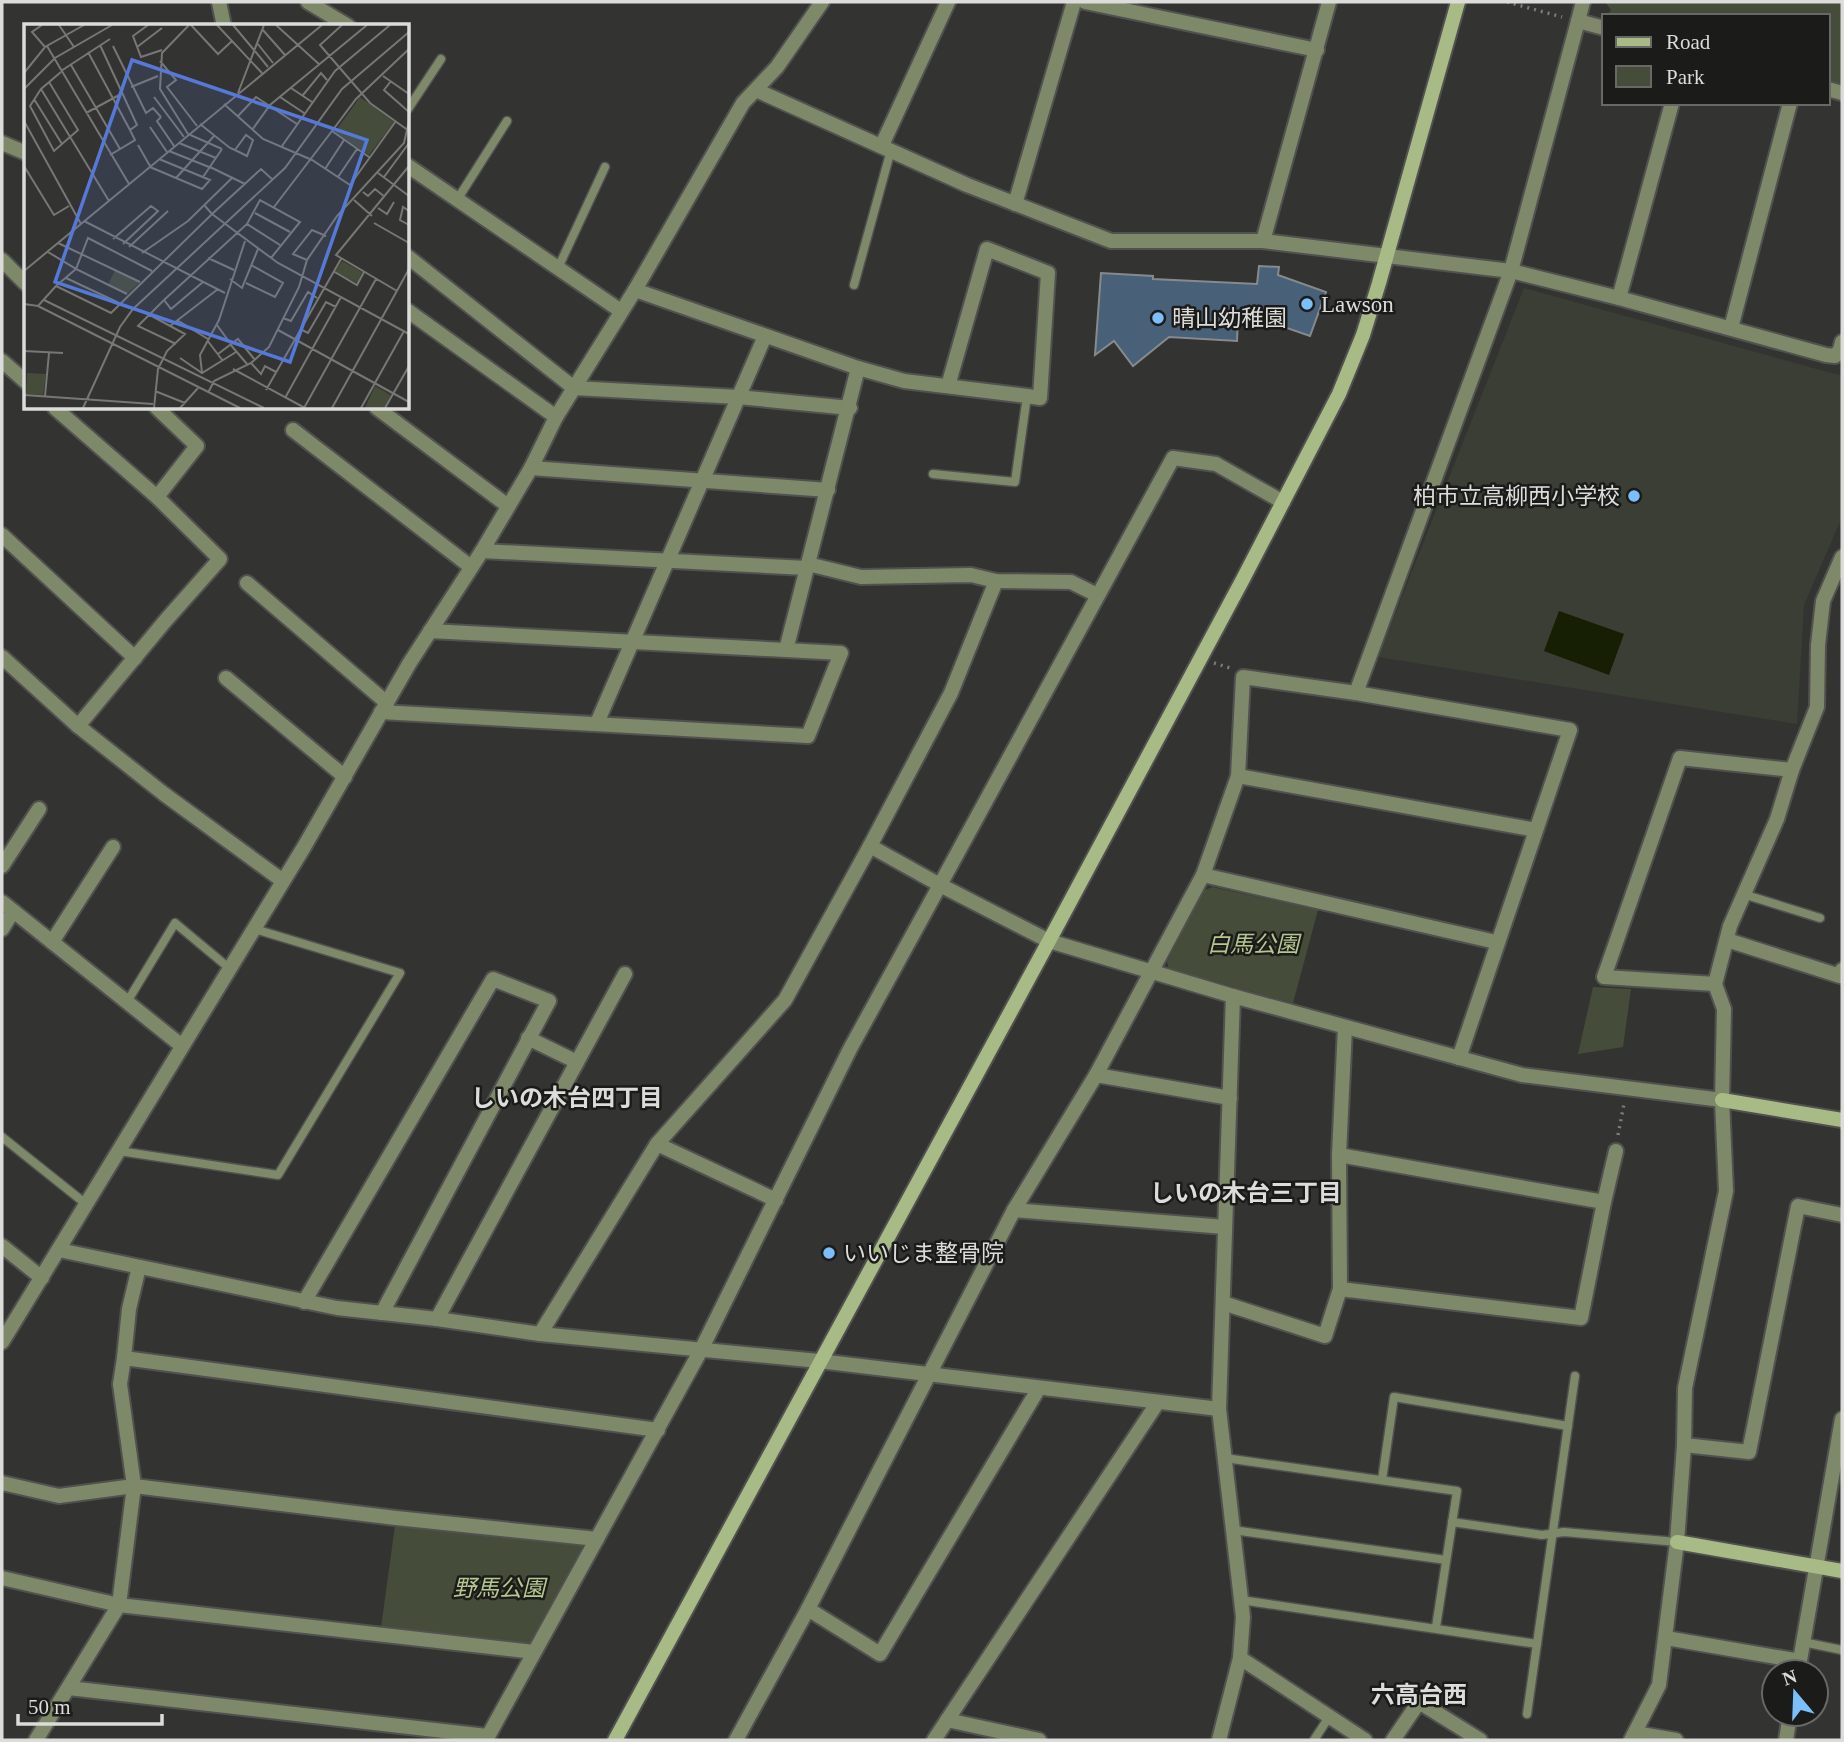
<svg xmlns="http://www.w3.org/2000/svg" width="1844" height="1742" viewBox="0 0 1844 1742" font-family="'Times New Roman','Noto Sans JP',serif">
<style>
.built{fill:#3a3e35}
.green{fill:#454c39}
.water{fill:#161e03}
.building{fill:#486178;stroke:#878a8d;stroke-width:2}
.lines{fill:none;stroke-linecap:round;stroke-linejoin:round}
.lane-casing{stroke:#51524f;stroke-width:11}
.street-casing{stroke:#51524f;stroke-width:18}
.secondary-casing{stroke:#51524f;stroke-width:18}
.path{stroke:#7c7d7a;stroke-width:3.5;stroke-dasharray:2 5;stroke-linecap:butt}
.lane{stroke:#7e8969;stroke-width:8}
.street{stroke:#7e8969;stroke-width:14}
.secondary{stroke:#a8ba86;stroke-width:14}
.poi-dot{fill:#7cbef9;stroke:#1b1b1a;stroke-width:2.5}
.labels{text-anchor:middle;dominant-baseline:central;stroke-width:5;stroke-linejoin:round;paint-order:stroke}
.poi-label{font-size:23px;fill:#dcdcda;stroke:#1b1b1a;text-anchor:start}
.park-label{font-size:23px;font-style:italic;fill:#b4c790;stroke:#1b1b1a}
.neighbourhood-label{font-size:24px;font-weight:bold;fill:#dcdcda;stroke:#1b1b1a}
.inset-road{fill:none;stroke:#777775;stroke-width:2}
.view{fill:#5679d9;fill-opacity:0.15;stroke:#5679d9;stroke-width:3.5}
.inset-edge{fill:none;stroke:#dcdcda;stroke-width:3.5}
</style>
<rect width="100%" height="100%" fill="#333431"/>
<polygon class="built" points="1524,288 1842,376 1842,517 1804,605 1797,724 1378,657"/>
<g class="green">
<polygon points="1605,2 1842,2 1842,84 1828,80 1828,16 1607,16 1611,10"/>
<polygon points="1212,887 1318,910 1293,1003 1169,969 1167,962 1203,891"/>
<polygon points="1593,987 1631,989 1623,1047 1578,1054"/>
<polygon points="396,1518 597,1539 534,1652 380,1635"/>
</g>
<polygon class="water" points="1559,611 1624,634 1609,675 1544,651"/>
<polygon class="building" points="1259,266 1279,267 1278,275 1326,292 1310,336 1281,326 1286,313 1242,309 1241,317 1238,317 1237,341 1169,337 1133,366 1114,341 1095,355 1101,273 1153,276 1153,279 1257,284"/>
<g class="lines">
<defs>
<g id="lane">
<polyline points="408,109 441,59"/>
<polyline points="457,200 507,121"/>
<polyline points="558,268 605,167"/>
<polyline points="854,285 891,150"/>
<polyline points="933,474 1015,482 1027,396"/>
<polyline points="1743,894 1820,918"/>
<polyline points="127,1002 175,923 229,968"/>
<polyline points="2,1137 86,1204"/>
<polyline points="119,1151 278,1175 400,973 255,929"/>
<polyline points="1225,1458 1457,1491 1436,1627"/>
<polyline points="1382,1480 1394,1397 1568,1426"/>
<polyline points="1452,1522 1542,1535 1564,1532 1677,1542"/>
<polyline points="1233,1530 1446,1560"/>
<polyline points="1241,1600 1537,1644"/>
<polyline points="1803,1642 1842,1650"/>
<polyline points="1527,1714 1575,1376"/>
<polyline points="1314,1740 1329,1717"/>
</g>
<g id="street">
<polyline points="219,2 224,26"/>
<polyline points="308,2 348,26"/>
<polyline points="1085,2 1317,50"/>
<polyline points="1578,21 1583,2"/>
<polyline points="1828,89 1842,93"/>
<polyline points="756,90 967,185 1111,241 1263,241 1511,271 1619,298 1826,355 1835,356 1840,350 1842,342"/>
<polyline points="2,143 26,153"/>
<polyline points="882,145 948,2"/>
<polyline points="408,166 621,311"/>
<polyline points="1015,204 1074,2"/>
<polyline points="1263,241 1329,2"/>
<polyline points="408,257 574,388 738,397 850,408"/>
<polyline points="2,260 26,284"/>
<polyline points="635,290 858,368 904,381 1027,396 1040,398 1048,273 987,249 948,386"/>
<polyline points="1619,298 1672,103"/>
<polyline points="408,311 556,417"/>
<polyline points="1731,328 1790,103"/>
<polyline points="2,361 26,382"/>
<polyline points="55,408 157,497"/>
<polyline points="377,408 508,506"/>
<polyline points="293,430 471,567"/>
<polyline points="531,468 828,490"/>
<polyline points="2,535 135,658"/>
<polyline points="482,551 807,568"/>
<polyline points="808,564 861,577 971,575 996,581 1071,582 1097,595"/>
<polyline points="247,583 387,703"/>
<polyline points="786,650 858,368"/>
<polyline points="2,657 78,726 164,794 283,881"/>
<polyline points="226,678 345,777"/>
<polyline points="1356,693 1511,271 1578,21 1604,28"/>
<polyline points="381,712 808,736 841,653 430,631"/>
<polyline points="597,723 765,336"/>
<polyline points="78,726 166,620 220,559 157,497 197,446 157,408"/>
<polyline points="1238,776 1536,830"/>
<polyline points="870,846 940,885 1173,458 1216,464 1283,502"/>
<polyline points="2,866 39,809"/>
<polyline points="1203,875 1496,942"/>
<polyline points="2,902 182,1046"/>
<polyline points="2,929 13,911"/>
<polyline points="1727,940 1840,976 1842,970"/>
<polyline points="52,942 113,847"/>
<polyline points="1715,984 1604,977 1680,758 1792,770"/>
<polyline points="528,1038 577,1062"/>
<polyline points="1096,1075 1230,1098"/>
<polyline points="657,1144 776,1200"/>
<polyline points="1339,1155 1604,1202 1581,1318 1340,1289"/>
<polyline points="1604,1202 1616,1151"/>
<polyline points="1014,1210 1225,1227"/>
<polyline points="2,1246 42,1278"/>
<polyline points="59,1250 337,1308 437,1319 540,1334 819,1361 1219,1409"/>
<polyline points="304,1302 493,979 549,1001 382,1313"/>
<polyline points="1223,1303 1325,1336 1340,1289 1339,1155 1345,1027"/>
<polyline points="437,1319 625,974"/>
<polyline points="540,1334 657,1144 785,1000 870,846 951,693 996,581"/>
<polyline points="2,1342 304,847 409,664 482,551 531,468 556,417 635,290 743,103 777,67 822,2"/>
<polyline points="124,1358 129,1309 139,1267"/>
<polyline points="1684,1445 1749,1452 1798,1206 1842,1215"/>
<polyline points="2,1483 59,1496 134,1486 396,1518 597,1539"/>
<polyline points="2,1578 119,1605 36,1740"/>
<polyline points="808,1609 1014,1210 1096,1075 1203,875 1238,776 1243,677 1356,693 1570,730 1459,1058"/>
<polyline points="1666,1638 1800,1661"/>
<polyline points="534,1652 119,1605 134,1486 120,1384 124,1358 658,1430"/>
<polyline points="1240,1658 1365,1740"/>
<polyline points="1798,1672 1842,1419"/>
<polyline points="69,1688 487,1736"/>
<polyline points="947,1720 1039,1740"/>
<polyline points="1635,1733 1676,1740"/>
<polyline points="486,1740 701,1350 850,1049 940,885 1049,941 1233,996 1522,1075 1722,1100"/>
<polyline points="736,1740 808,1609 880,1654 1039,1388"/>
<polyline points="934,1740 1158,1402"/>
<polyline points="1219,1740 1240,1658 1243,1617 1219,1409 1233,996"/>
<polyline points="1393,1740 1419,1702 1480,1740"/>
<polyline points="1631,1740 1659,1685 1677,1542 1684,1445 1685,1388 1726,1191 1722,1100 1724,1009 1715,984 1730,926 1777,819 1792,770 1817,707 1818,645 1823,601 1842,557"/>
<polyline points="1786,1740 1790,1714"/>
</g>
<g id="secondary">
<polyline points="1722,1100 1842,1120"/>
<polyline points="1677,1542 1842,1571"/>
<polyline points="615,1740 1049,941 1243,579 1339,394 1363,335 1379,283 1458,2"/>
</g>
</defs>
<use href="#lane" class="lane-casing"/>
<use href="#street" class="street-casing"/>
<use href="#secondary" class="secondary-casing"/>
<g class="path">
<polyline points="1507,2 1562,17"/>
<polyline points="1214,663 1230,668"/>
<polyline points="1618,1135 1624,1104"/>
</g>
<use href="#lane" class="lane"/>
<use href="#street" class="street"/>
<use href="#secondary" class="secondary"/>
</g>
<g class="poi-dot">
<circle cx="1307" cy="304" r="7"/>
<circle cx="1158" cy="318" r="7"/>
<circle cx="1634" cy="496" r="7"/>
<circle cx="829" cy="1253" r="7"/>
</g>
<g class="labels">
<g class="poi-label">
<text x="1321" y="304">Lawson</text>
<text x="1172" y="318">晴山幼稚園</text>
<text x="1620" y="496" text-anchor="end">柏市立高柳西小学校</text>
<text x="843" y="1253">いいじま整骨院</text>
</g>
<g class="park-label">
<text x="1253" y="944">白馬公園</text>
<text x="499" y="1588">野馬公園</text>
</g>
<g class="neighbourhood-label">
<text x="567" y="1098">しいの木台四丁目</text>
<text x="1246" y="1193">しいの木台三丁目</text>
<text x="1419" y="1695">六高台西</text>
</g>
</g>
<g transform="translate(24 24)">
<rect width="385" height="385" fill="#333431"/>
<path d="M336,73L370,98L345,131L311,108ZM318,237L338,248L333,259L311,248ZM91,246L116,258L103,270L84,261ZM3,349L22,350L19,371L2,370ZM351,362L367,371L360,384H341Z" fill="#454c39"/>
<path class="inset-road" d="M18,1L8,8L21,23M35,1L50,23M124,1L109,12L117,33L138,26M165,1L138,29L136,65L164,110L198,125M167,1L194,30L208,17M193,1L238,49M209,1L230,26M252,1L296,41M318,1L296,21L346,79L385,107M238,5L261,31M233,19L249,39M76,21L113,101L106,106L111,116L86,131M23,22L105,160M89,22L122,89L129,84L137,93M113,23L138,4M230,26L244,43M64,28L106,106M136,37L152,56L143,63L173,102M47,41L96,125M37,47L86,15M0,49L21,23L60,1M359,52L385,70M367,57L360,66L385,88M25,58L54,106L30,127L6,82L17,65L37,48M107,63L134,52M267,64L288,78M0,65L31,34L88,1M17,65L85,177M214,69L240,1M279,71L297,49L303,56M130,73L160,113M256,73L280,89M10,75L38,120M200,80L239,115L288,136L326,161L372,97M62,89L97,70M214,92L232,73L273,100M137,93L133,97L150,122M0,97L57,200M176,100L206,124L211,126L223,132L229,116L222,111L211,126M126,103L143,128M228,106L246,81L343,1M308,107L332,75L385,25M155,119L192,134M114,121L126,142M258,122L311,47L366,1M145,127L185,143M0,142L30,191L45,182M126,143L178,165L186,156L135,135M186,143L221,160M301,145L320,116M354,149L385,172M179,153L198,125M314,153L333,125M360,153L385,119M152,154L190,112M339,168L344,172L351,165L361,173M330,176L348,192M181,182L188,190L237,145L249,156M250,183L308,107L345,133M354,184L363,190L370,178M385,187L379,183L376,196L385,201M231,189L266,208M60,197L201,269M350,199L385,219M223,200L256,221M89,215L127,182L134,187L99,220M34,219L116,258M105,223L144,187M24,228L52,245L32,262L87,289L188,190L254,239L385,310M118,229L164,197L209,153M184,234L210,246M283,236L269,230L288,206L302,212M0,247L298,1M309,247L333,261L340,248M42,254L93,278M206,255L218,264L234,225M222,259L251,273L259,259L227,241M373,267L312,231L385,142M103,270L52,245L64,214L128,247M20,276L240,384M140,276L223,200L236,176L276,198L247,234M0,280L14,282L32,262M14,282L216,384M124,290L161,310L143,327L134,345L130,384M259,294L267,297L284,268L293,274M153,296L184,315M193,301L206,319M146,302L194,265M276,305L284,309L302,278L312,283M254,306L385,378M183,316L199,337M152,320L114,302L140,276L147,285L179,258M206,320L223,340M0,327L39,329M194,330L214,315L231,336M156,334L178,349L212,328M227,339L237,350L241,342L252,348M209,345L281,384M178,349L176,331L195,296L221,217M242,366L317,235M131,367L161,379M184,369L190,357L227,339L245,323L275,263L283,236L313,192L380,119L385,97M0,371L129,380M21,372L25,329M261,374L317,273M59,384L96,303L109,285L261,144L318,65L385,8M156,384L174,364M280,384L352,255M308,384L385,245M337,384L380,307M361,384L385,342"/>
<path class="view" d="M108,36L343,116L266,338L31,258Z"/>
<rect width="385" height="385" class="inset-edge"/>
</g>
<rect width="1844" height="1742" fill="none" stroke="#dcdcda" stroke-width="7"/>
<rect x="1602" y="14" width="228" height="91" fill="#1b1b1a" stroke="#686867" stroke-width="2"/>
<rect x="1616" y="37" width="35" height="10" fill="#a8ba86" stroke="#686867" stroke-width="2"/>
<text x="1666" y="49" font-size="21" fill="#dcdcda">Road</text>
<rect x="1616" y="66" width="35" height="21" fill="#454c39" stroke="#686867" stroke-width="2"/>
<text x="1666" y="84" font-size="21" fill="#dcdcda">Park</text>
<g transform="translate(1795 1693) rotate(341)"><circle r="33" fill="#1b1b1a" stroke="#686867" stroke-width="2"/>
<path d="M0-5L12 26L0 18L-12 26Z" fill="#7cbef9"/>
<text y="-10" font-size="19" font-weight="bold" text-anchor="middle" fill="#dcdcda">N</text>
</g>
<path d="M18 1714v10h144v-10" fill="none" stroke="#dcdcda" stroke-width="3.5"/>
<text x="28" y="1714" font-size="21" fill="#dcdcda" stroke="#1b1b1a" stroke-width="5" paint-order="stroke">50 m</text>
</svg>
